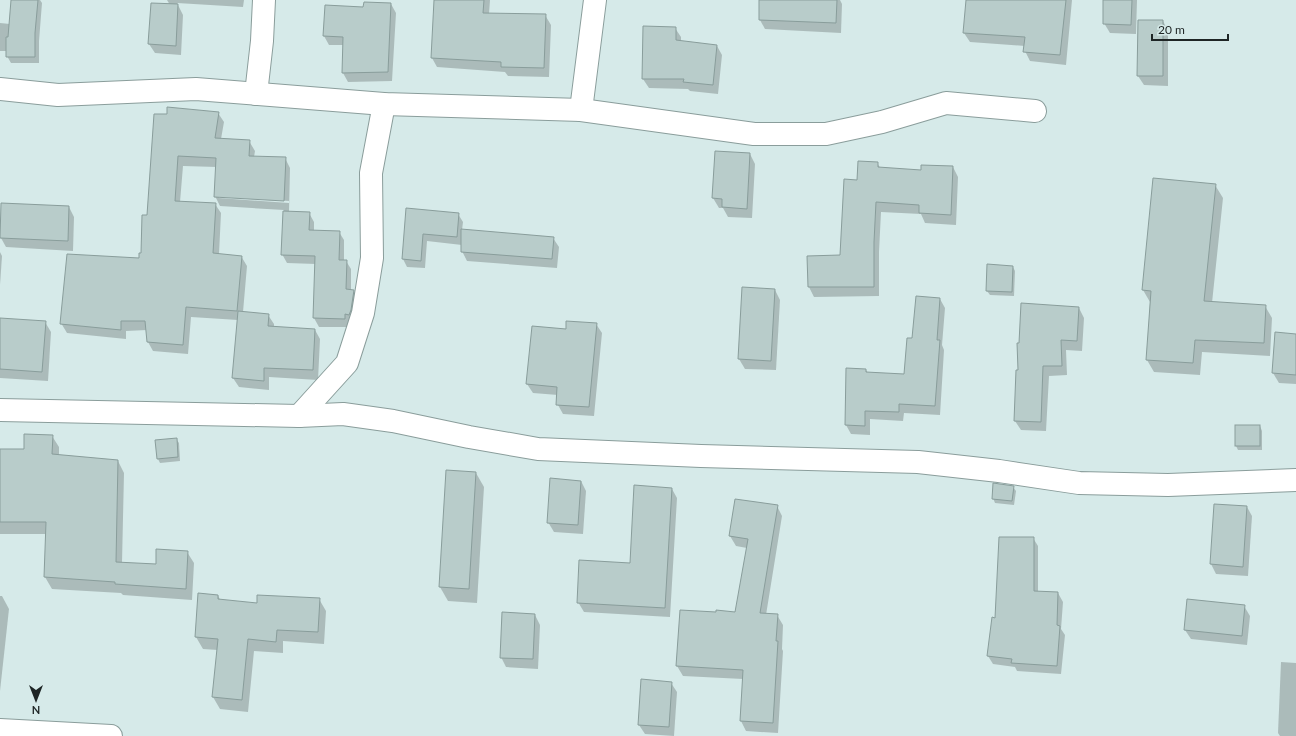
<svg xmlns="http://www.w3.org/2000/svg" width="1296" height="736" viewBox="0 0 1296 736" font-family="Lato,sans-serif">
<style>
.shadow{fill:#0003;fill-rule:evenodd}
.building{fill:#b8ccca;stroke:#899d9b}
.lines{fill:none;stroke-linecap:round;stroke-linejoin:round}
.minor-casing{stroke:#8a9d9b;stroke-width:24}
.minor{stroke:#fff;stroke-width:22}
</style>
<rect width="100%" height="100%" fill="#d6eae9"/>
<g class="shadow">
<polygon points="12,0 40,0 42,3 39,41 39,63 11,63 7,56 7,51 0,51 0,23 10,24"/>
<polygon points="167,0 244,0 243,7 177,3 183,15 181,55 155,53 149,44 170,5"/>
<polygon points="438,0 490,0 489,14 545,15 551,25 549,77 508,76 505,72 437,67 432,58"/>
<polygon points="760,0 840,0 842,4 841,33 765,29 760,20"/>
<polygon points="967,0 1072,0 1066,65 1030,61 1025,51 1025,46 970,42 964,33"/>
<polygon points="1104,0 1137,0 1136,34 1110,33 1104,23"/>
<polygon points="391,4 396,13 392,81 348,82 343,73 344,45 329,45 324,36"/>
<polygon points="1163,21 1168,31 1168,86 1144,85 1138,76"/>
<polygon points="675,28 681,37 681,42 717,46 722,55 718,94 690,91 688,89 649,88 643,79"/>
<path d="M218,113L224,122L221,139L249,141L255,151L254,157L285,158L290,168L289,212L309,213L314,222V231L339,232L344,240V261H346L351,269V291H354L359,299L350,327H319L314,318L316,264L287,263L282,254L284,210L220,206L215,196L217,167L183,166L180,202L215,204L221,213L219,254L241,256L247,266L243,312L268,315L274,324V327L315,330L320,339L318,380L269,377V390L239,387L233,378L238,320L191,317L188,354L153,351L148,342L147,330L126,331V339L67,333L61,323L139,259L142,254L148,216L155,115ZM219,196L289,201V203L219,198Z"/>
<polygon points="750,154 755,164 752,218 728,217 723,208 719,208 713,198"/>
<polygon points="877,163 881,169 922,171 953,167 958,177 956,225 925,223 921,214 881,212 879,252 879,296 814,297 809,287 808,257 841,256 858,181"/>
<polygon points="1215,185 1223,198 1212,303 1265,306 1272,318 1270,356 1202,352 1200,375 1154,372 1147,360 1150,302 1143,290"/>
<polygon points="69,207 74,217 73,251 6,247 1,238"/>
<polygon points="407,209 458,214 463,222 462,230 553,238 559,247 557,268 467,261 462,251 462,245 427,241 425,268 407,267 403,259"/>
<polygon points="0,252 2,256 0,285"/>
<polygon points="1013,267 1015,271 1014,296 990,295 987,291"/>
<polygon points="743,289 775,290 780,300 776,370 745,369 739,359"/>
<polygon points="940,299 945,308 942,345 944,350 940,415 904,413 903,421 870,419 870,435 851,434 846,425 847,369 866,370 868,373 905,375 913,339"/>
<polygon points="1079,308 1084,318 1082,351 1066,350 1067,375 1049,376 1046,431 1021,430 1015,421 1019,371"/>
<polygon points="0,319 45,322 51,332 48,381 0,378"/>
<polygon points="596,324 602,333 594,416 563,414 558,405 558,395 533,393 527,384 567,330"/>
<polygon points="1296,335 1296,384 1279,383 1273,373"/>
<polygon points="1260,426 1262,431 1262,450 1238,450 1236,446"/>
<polygon points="52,436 59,447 59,455 118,461 124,473 122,563 156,565 187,552 194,563 192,600 123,595 121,593 52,589 45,577 47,534 0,534 0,450 25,450"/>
<polygon points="176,439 179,443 180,461 160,463 158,459"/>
<polygon points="476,473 484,487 477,603 448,601 440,587"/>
<polygon points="581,481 586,491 583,534 554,532 548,522"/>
<polygon points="1013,487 1016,491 1014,505 995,503 993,498"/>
<polygon points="672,489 677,498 670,617 584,612 578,602 631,564"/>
<polygon points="736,500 777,506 782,516 766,615 777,615 783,625 782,649 783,651 778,733 746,731 741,721 743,679 683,676 677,666 736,613 747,548 736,546 730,536"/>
<polygon points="1247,507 1252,516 1248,576 1216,574 1211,564"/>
<polygon points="1033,538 1038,546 1038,592 1058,593 1063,602 1061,629 1065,635 1061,674 1017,671 1015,667 993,664 988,656 996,619"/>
<polygon points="199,594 218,595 220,600 258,604 319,599 326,611 324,644 283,641 283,653 254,651 248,712 220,709 213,697 218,650 203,649 196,637"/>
<polygon points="0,596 2,596 9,609 0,691"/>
<polygon points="1244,606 1250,616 1247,645 1191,639 1185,630"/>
<polygon points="535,615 540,625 538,669 506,667 501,657"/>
<polygon points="1281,662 1296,663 1296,736 1280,736 1278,733"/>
<polygon points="671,683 677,692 674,736 645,734 639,725"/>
</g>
<g class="building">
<polygon points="11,0 38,0 35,33 35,57 6,57 6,37 8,37"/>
<polygon points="434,0 484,0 483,13 546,14 544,68 501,67 501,62 431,58"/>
<polygon points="759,0 837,0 836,23 759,20"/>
<polygon points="966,0 1066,0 1060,55 1023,52 1025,37 963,33"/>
<polygon points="1103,0 1132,0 1131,25 1103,24"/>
<polygon points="364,2 391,3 388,72 342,73 343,37 323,36 325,5 363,7"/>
<polygon points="151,3 178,4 176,46 148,44"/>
<polygon points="1138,20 1163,20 1163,76 1137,76"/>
<polygon points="643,26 676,27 676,40 717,45 713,85 683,82 684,79 642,79"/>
<polygon points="167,107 219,112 215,138 250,140 249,156 286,157 284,201 214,197 216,158 178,156 175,201 216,203 213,253 242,256 237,311 186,307 183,345 147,342 145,321 121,321 121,330 60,324 67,254 139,258 139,253 141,253 142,215 147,215 154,114 167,114"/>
<polygon points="715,151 750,153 747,209 722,207 722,199 712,198"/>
<polygon points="858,161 878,162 878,167 921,170 921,165 953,166 951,215 919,213 919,205 876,202 874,242 874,287 808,287 807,256 840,255 844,179 857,180"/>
<polygon points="1153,178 1216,184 1204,301 1266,305 1264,343 1195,340 1193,363 1146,360 1151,291 1142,290"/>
<polygon points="1,203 69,206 68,241 0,238"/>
<polygon points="406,208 459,213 457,237 423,234 421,261 402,259"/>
<polygon points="283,211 310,212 309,230 340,231 339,260 347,260 346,289 354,290 351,310 349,315 345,314 345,319 313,318 315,256 281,255"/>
<polygon points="461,229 554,237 552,259 461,252"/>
<polygon points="987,264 1013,266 1012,292 986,291"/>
<polygon points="742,287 775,289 771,361 738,359"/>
<polygon points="916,296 940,298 937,340 940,340 935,406 899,404 899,412 865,411 865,426 845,425 846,368 866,369 866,372 904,374 907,338 912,338"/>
<polygon points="1021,303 1079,307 1077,341 1061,340 1062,366 1043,366 1041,422 1014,421 1016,370 1018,370 1017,343 1019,343"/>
<polygon points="238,311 269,314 268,326 315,329 313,370 264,368 264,381 232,378"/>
<polygon points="0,318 46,321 42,372 0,369"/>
<polygon points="566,321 597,323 589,407 556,405 557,387 526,384 532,326 566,329"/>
<polygon points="1275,332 1296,334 1296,375 1272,373"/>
<rect x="1235" y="425" width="25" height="21"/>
<polygon points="24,434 53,435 52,454 118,460 116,562 156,564 156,549 188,551 186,589 115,584 115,582 44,577 46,522 0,522 0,449 24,449"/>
<polygon points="177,438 178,457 157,459 155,440"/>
<polygon points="446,470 476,472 469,589 439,587"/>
<polygon points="550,478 581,481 578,525 547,523"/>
<polygon points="993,483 1014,486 1012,501 992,499"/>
<polygon points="634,485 672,488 665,608 577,603 579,560 630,563"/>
<polygon points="735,499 778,505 760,613 778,614 776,641 778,641 773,723 740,721 743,670 676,666 680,610 716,612 716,610 735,612 748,539 729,536"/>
<polygon points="1214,504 1247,506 1243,567 1210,564"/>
<polygon points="999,537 1034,537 1034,591 1058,592 1057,625 1060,626 1057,666 1011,663 1012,659 987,656 992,617 995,618"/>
<polygon points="198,593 218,595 218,599 257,603 257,595 320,598 318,632 277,630 276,642 248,639 242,700 212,697 218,639 195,637"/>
<polygon points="1187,599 1245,605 1242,636 1184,630"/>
<polygon points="502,612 535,614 533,659 500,658"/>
<polygon points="641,679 672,682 669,727 638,725"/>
</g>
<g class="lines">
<defs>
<g id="minor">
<polyline points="0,89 58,95 196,89 384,104 581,110 754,134 826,134 882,122 946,103 1035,111"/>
<polyline points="256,94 262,41 264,0"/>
<polyline points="581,110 595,0"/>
<polyline points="0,410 299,416 343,414 393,421 469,437 538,449 701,456 918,462 999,471 1079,483 1168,485 1296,480"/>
<polyline points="299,416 347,363 363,313 372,258 371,173 384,104"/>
<polyline points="0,730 111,736"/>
</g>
</defs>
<use href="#minor" class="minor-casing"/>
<use href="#minor" class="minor"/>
</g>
<g transform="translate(36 700) rotate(180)" stroke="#d6eae9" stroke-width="3" paint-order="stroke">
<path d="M0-3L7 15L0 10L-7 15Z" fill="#1e2525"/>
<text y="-6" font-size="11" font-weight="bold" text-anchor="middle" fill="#1e2525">N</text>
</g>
<path d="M1152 34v6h76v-6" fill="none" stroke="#1e2525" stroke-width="2"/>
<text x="1158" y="34" font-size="12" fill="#1e2525" stroke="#d6eae9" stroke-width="3" paint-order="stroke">20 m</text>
</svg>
